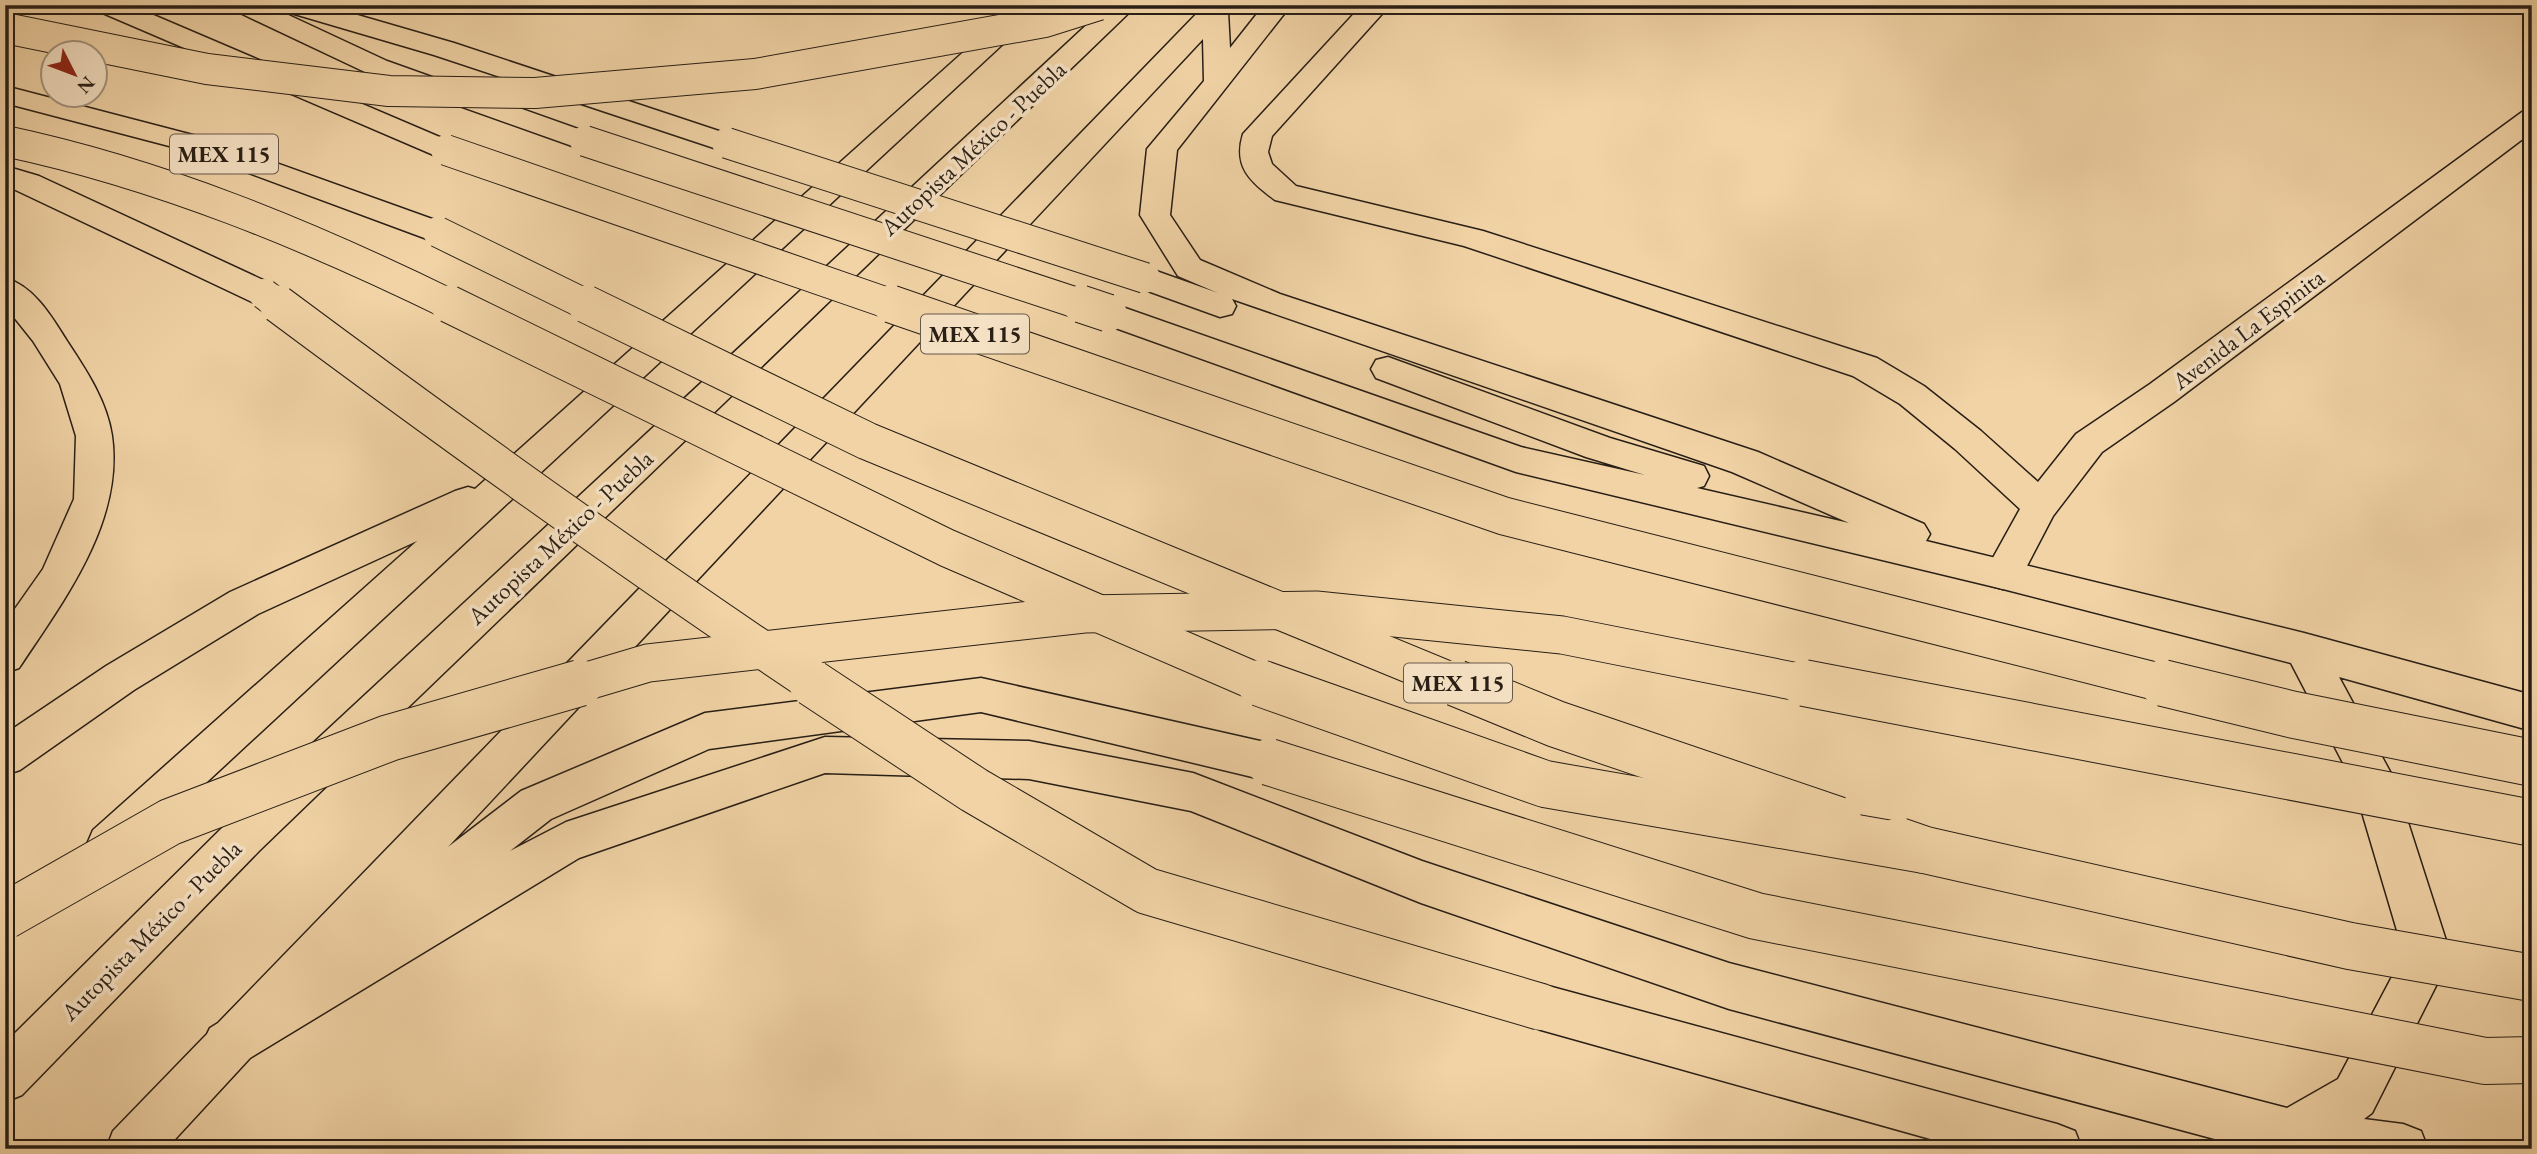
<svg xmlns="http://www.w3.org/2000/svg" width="2537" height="1154" viewBox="0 0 2537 1154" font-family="'EB Garamond',serif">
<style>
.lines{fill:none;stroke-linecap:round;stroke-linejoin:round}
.major-casing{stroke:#281e15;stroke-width:3}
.highway-casing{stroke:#281e15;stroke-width:3}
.major{fill:#f1d3a6;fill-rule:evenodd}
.highway{fill:#f1d3a6;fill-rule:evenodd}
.major-bridge-far2-casing{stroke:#281e15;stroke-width:32;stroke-linecap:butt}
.major-bridge-far1-casing{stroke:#281e15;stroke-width:39;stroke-linecap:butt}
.major-bridge-casing{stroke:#281e15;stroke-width:48;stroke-linecap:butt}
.highway-bridge-far2-casing{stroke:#281e15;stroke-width:32;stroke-linecap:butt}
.highway-bridge-far1-casing{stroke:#281e15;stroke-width:39;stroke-linecap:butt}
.highway-bridge-casing{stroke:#281e15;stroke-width:48;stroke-linecap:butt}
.major-bridge-far2{stroke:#f1d3a6;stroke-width:30}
.major-bridge-far1{stroke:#f1d3a6;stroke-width:37}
.major-bridge{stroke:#f1d3a6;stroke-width:46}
.highway-bridge-far2{stroke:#f1d3a6;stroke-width:30}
.highway-bridge-far1{stroke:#f1d3a6;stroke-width:37}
.highway-bridge{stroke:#f1d3a6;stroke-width:46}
.labels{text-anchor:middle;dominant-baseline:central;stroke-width:7;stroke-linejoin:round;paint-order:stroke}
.shield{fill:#f6e2c5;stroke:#66594a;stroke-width:2}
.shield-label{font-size:23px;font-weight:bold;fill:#281e15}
.street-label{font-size:24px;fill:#281e15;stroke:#f6e2c5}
</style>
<rect width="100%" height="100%" fill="#f1d3a6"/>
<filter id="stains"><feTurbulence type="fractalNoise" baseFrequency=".00286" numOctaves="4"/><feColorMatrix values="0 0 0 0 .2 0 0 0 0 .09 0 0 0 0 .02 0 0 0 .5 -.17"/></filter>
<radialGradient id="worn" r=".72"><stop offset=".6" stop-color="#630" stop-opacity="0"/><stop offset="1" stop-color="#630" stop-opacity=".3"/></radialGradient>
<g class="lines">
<defs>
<g id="major">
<polygon points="94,5 130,5 456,144 461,150 456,156 446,159 436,156 98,11"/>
<path d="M1362,5H1390L1272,136L1268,152L1272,164L1296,186L1483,231L1877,358L1924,386L1981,431L2038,482L2076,434L2150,384L2522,112L2532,109V132L2174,402L2102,452L2053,516L2017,585L2003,589L1989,585L1984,574L2020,509L1955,449L1900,404L1853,376L1464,246L1275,200C1250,181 1233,167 1243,134Z"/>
<polygon points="5,86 212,140 449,225 454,232 449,239 438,242 427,239 192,152 5,103"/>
</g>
<g id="highway">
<polygon points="232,5 267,5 387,61 595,135 600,141 595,147 585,150 575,147 367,73 236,11"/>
<polygon points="280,5 323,5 454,43 737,137 742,143 737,149 727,152 717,149 434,55 284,11"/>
<polygon points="1016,5 1045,5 125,858 109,864 93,858 87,844 93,830 417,541 258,614 134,690 20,770 5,775 5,734 106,666 230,592 455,491 468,487 475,489"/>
<polygon points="1108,5 1137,5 259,851 22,1095 5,1102 5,1043 227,823"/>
<path d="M1205,5H1233L1228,12L1230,48L1264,5H1291L1177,150L1170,215L1200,260L1280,294L1758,452L1924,524L1930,534L1926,541L2304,633L2532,695V731L2339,677L2394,779L2451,956L2372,1113L2364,1119L2403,1124L2421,1131L2428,1149H2252L1729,1009L1421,903L1191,811L1029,779L825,773L579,858L250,1058L166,1149H106L113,1131L207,1034L210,1028L218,1023ZM1203,39L1204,81L1147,149L1140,215L1178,276L1218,293L1145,267L1134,270L1129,278L1134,286L1220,317L1232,314L1236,306L1232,299L1732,472L1849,523L1697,488L1704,486L1709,476L1704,466L1610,438L1388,357L1376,360L1371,369L1376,378L1586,457L1645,475L1521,447L1108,302L1096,305L1092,313L1096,321L1516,472L2003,589L2291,663L2353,782L2404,954L2338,1079L2287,1108L1729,963L1422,861L1193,773L1029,741L825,737L566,822L510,851L551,819L709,749L981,712L1269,781L1284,775L1290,762L1284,749L1269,743L981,678L705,713L521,791L448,847Z"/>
<polygon points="5,166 39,176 276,286 280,294 276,302 264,305 252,302 5,185"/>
<path d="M5,278C34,286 52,317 67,341C86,370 107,401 112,436C124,522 64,600 19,668L5,673V623L43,569L74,499L76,436L60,384L33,341L5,306Z"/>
<polygon points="1541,984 2057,1124 2075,1131 2082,1149 1966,1149 1541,1030 1524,1024 1517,1007 1524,990"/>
</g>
</defs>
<use href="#major" class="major-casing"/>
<use href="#highway" class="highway-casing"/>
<use href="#major" class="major"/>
<use href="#highway" class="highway"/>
<defs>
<g id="major-bridge-far2">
<polyline points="446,150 896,306"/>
<polyline points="438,232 589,306"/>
</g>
<g id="major-bridge-far1">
<polyline points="586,304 867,441 1460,685"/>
<polyline points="891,304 1504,516 2170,685"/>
</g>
<g id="major-bridge">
<polyline points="1456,683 1556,724 1838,820"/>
<polyline points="2163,683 2290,714 2532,763"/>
<polyline points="1899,841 1925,850 2350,946 2532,978"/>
</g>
<g id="highway-bridge-far2">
<polyline points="5,28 207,69 389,91 535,93 755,74 1045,22 1099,5"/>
<path d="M5,141C161,174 310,236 453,306"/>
<polyline points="585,141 1086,306"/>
<polyline points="727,143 1145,278"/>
<polyline points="264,294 280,306"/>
</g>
<g id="highway-bridge-far1">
<path d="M278,304C454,435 632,563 815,685"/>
<polyline points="449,304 947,548 1264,685"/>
<polyline points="1081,304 1108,313"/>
<polyline points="574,685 648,663 1084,614 1316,610 1562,635 1813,685"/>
</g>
<g id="highway-bridge">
<polyline points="812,683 974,790 1147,891 1541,1007"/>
<polyline points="1260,683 1545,784 1925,850"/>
<polyline points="1804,683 2532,823"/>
<polyline points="1269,762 1756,916 2485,1061 2532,1060"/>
<polyline points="5,916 170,822 389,738 580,683"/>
</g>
</defs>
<use href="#major-bridge-far2" class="major-bridge-far2-casing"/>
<use href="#major-bridge-far1" class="major-bridge-far1-casing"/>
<use href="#major-bridge" class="major-bridge-casing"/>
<use href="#highway-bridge-far2" class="highway-bridge-far2-casing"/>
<use href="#highway-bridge-far1" class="highway-bridge-far1-casing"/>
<use href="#highway-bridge" class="highway-bridge-casing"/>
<use href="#major-bridge-far2" class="major-bridge-far2"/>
<use href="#major-bridge-far1" class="major-bridge-far1"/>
<use href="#major-bridge" class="major-bridge"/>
<use href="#highway-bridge-far2" class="highway-bridge-far2"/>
<use href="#highway-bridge-far1" class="highway-bridge-far1"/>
<use href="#highway-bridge" class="highway-bridge"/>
</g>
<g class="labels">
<g class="shield">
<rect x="170" y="134.5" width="108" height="39" rx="5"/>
<rect x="921" y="314.5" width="108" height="39" rx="5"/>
<rect x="1404" y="663.5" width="108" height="39" rx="5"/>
</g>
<g class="shield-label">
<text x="224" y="154">MEX 115</text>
<text x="975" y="334">MEX 115</text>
<text x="1458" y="683">MEX 115</text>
</g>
<g class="street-label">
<text transform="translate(973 148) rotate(-43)">Autopista México - Puebla</text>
<text transform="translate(2248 329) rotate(-37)">Avenida La Espinita</text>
<text transform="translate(560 537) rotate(-43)">Autopista México - Puebla</text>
<text transform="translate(151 930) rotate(-45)">Autopista México - Puebla</text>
</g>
</g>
<rect width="2537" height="1154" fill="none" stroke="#f1d3a6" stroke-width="28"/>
<rect x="7" y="7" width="2523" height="1140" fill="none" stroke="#281e15" stroke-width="3.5"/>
<rect x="14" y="14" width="2509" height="1126" fill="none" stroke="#281e15" stroke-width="2"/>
<g transform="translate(74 74) rotate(132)"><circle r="33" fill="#f6e2c5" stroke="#a4947f" stroke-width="2"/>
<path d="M0-5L12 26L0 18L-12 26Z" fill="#8f2418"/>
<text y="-10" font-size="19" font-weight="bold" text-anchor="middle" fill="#281e15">N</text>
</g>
<rect width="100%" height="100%" filter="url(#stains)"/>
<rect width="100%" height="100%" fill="url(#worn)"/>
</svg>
